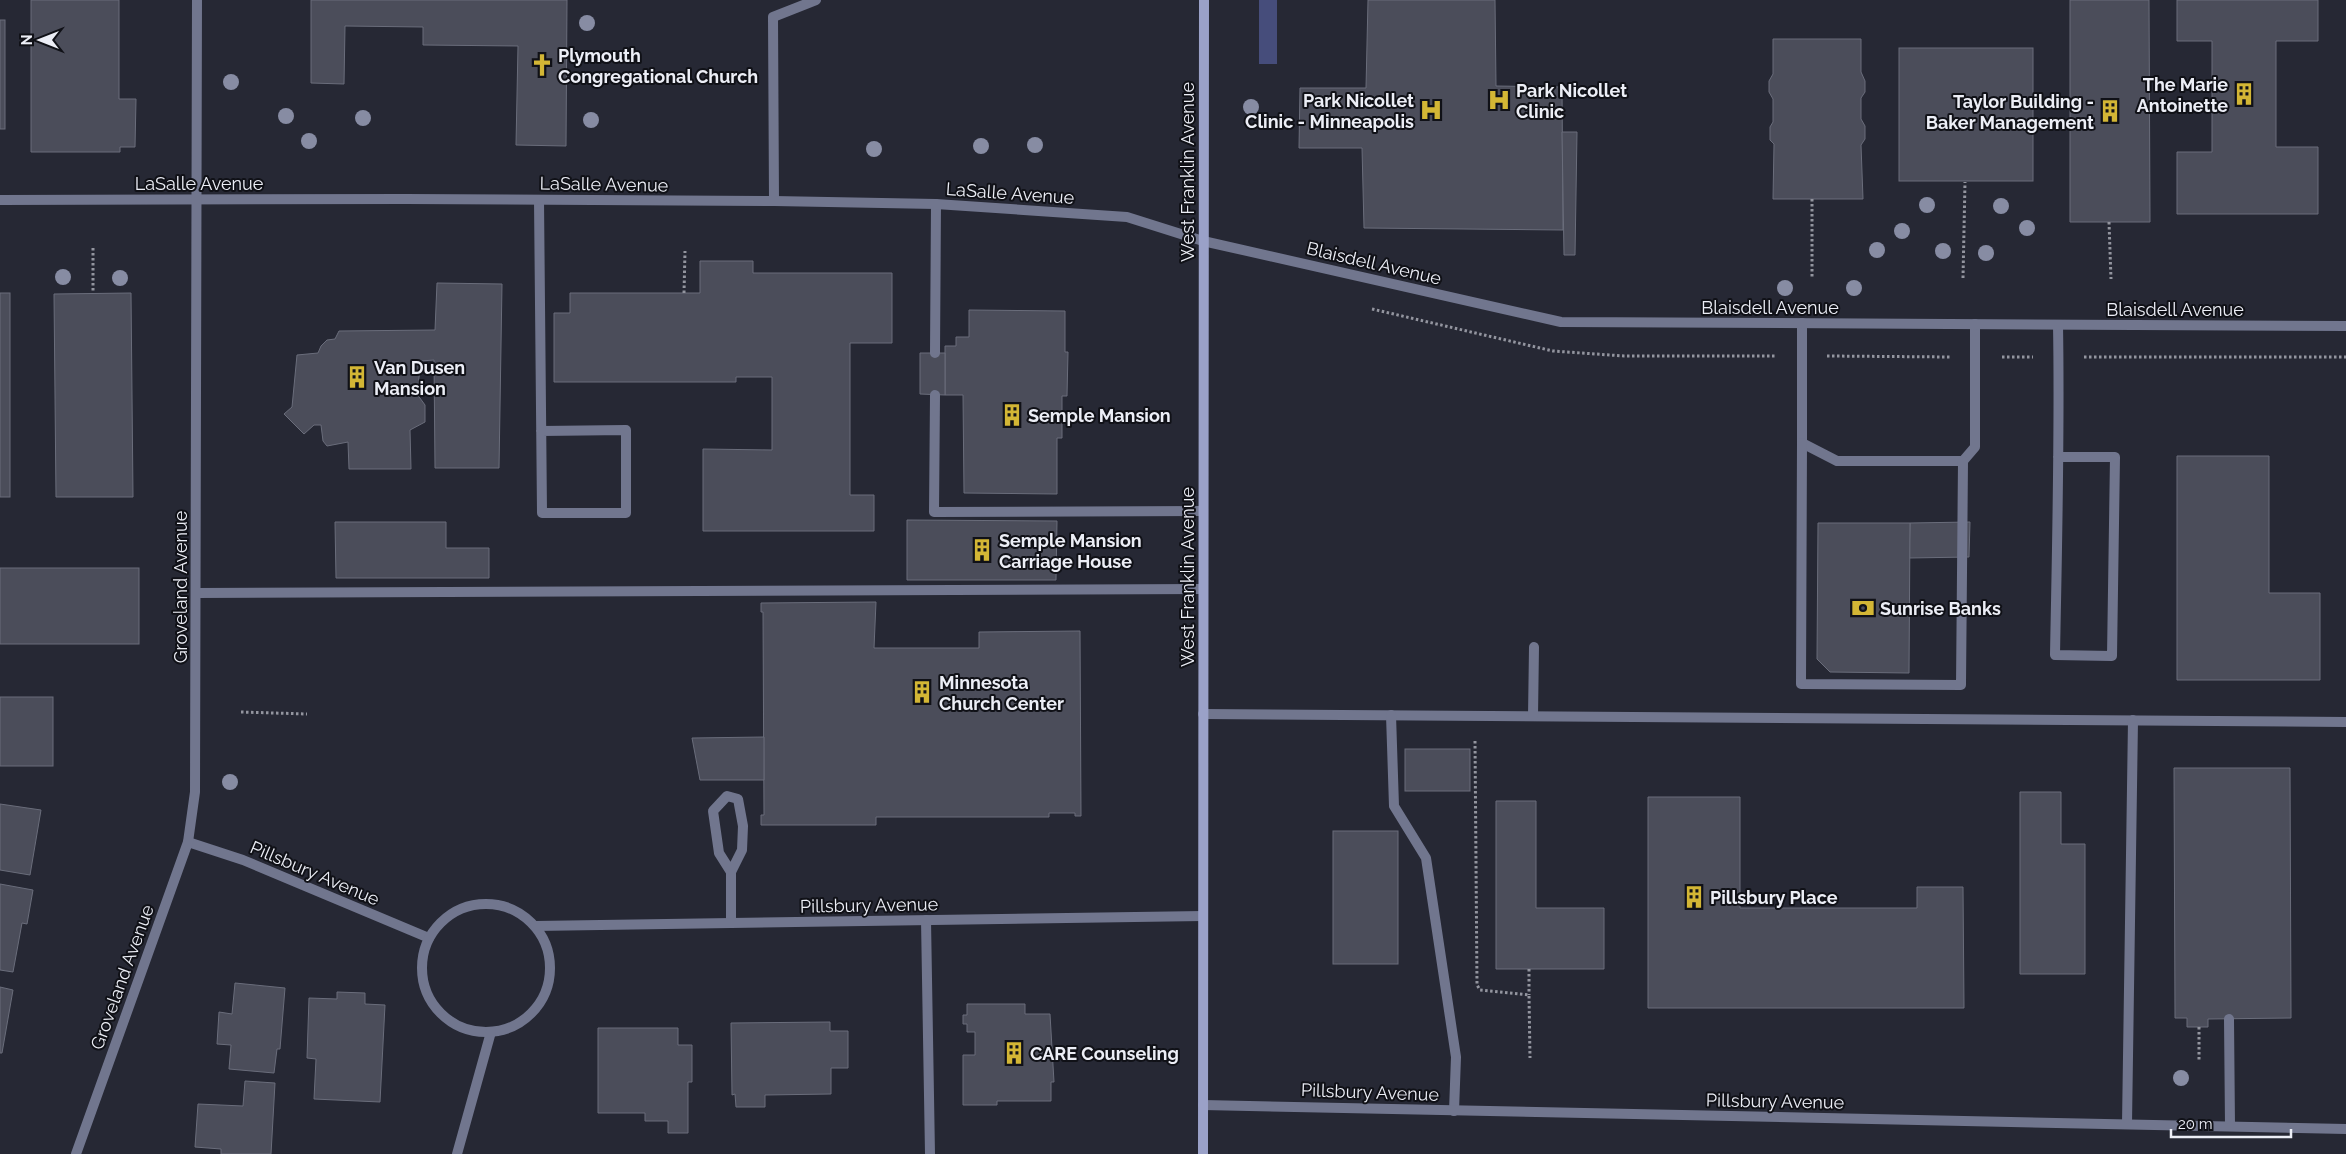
<svg xmlns="http://www.w3.org/2000/svg" width="2346" height="1154" viewBox="0 0 2346 1154" font-family="Raleway,sans-serif">
<style>
.green{fill:#464d7b}
.building{fill:#4b4d5a;stroke:#6a6d7b}
.lines{fill:none;stroke-linecap:round;stroke-linejoin:round}
.path{stroke:#93959f;stroke-width:3;stroke-dasharray:2.5 2.5;stroke-linecap:butt}
.service{stroke:#71768e;stroke-width:10}
.minor{stroke:#71768e;stroke-width:10}
.tertiary{stroke:#71768e;stroke-width:10}
.secondary{stroke:#9aa1c8;stroke-width:10}
.tree{fill:#878ca3}
.labels{text-anchor:middle;dominant-baseline:central;stroke-width:4;stroke-linejoin:round;paint-order:stroke}
.poi-label{font-size:18px;font-weight:bold;fill:#eceef6;stroke:#101117;text-anchor:start}
.street-label{font-size:18px;fill:#eceef6;stroke:#101117}
</style>
<rect width="100%" height="100%" fill="#262834"/>
<rect class="green" x="1259" y="0" width="18" height="64"/>
<g class="building">
<polygon points="31,0 119,0 119,99 136,99 135,147 120,147 120,152 31,152"/>
<polygon points="311,0 567,0 566,146 516,145 518,46 423,45 423,27 345,26 344,84 311,83"/>
<polygon points="1368,0 1495,0 1496,86 1562,87 1563,230 1364,228 1362,148 1299,148 1300,88 1366,88"/>
<polygon points="2070,0 2149,0 2150,222 2070,222"/>
<polygon points="2177,0 2318,0 2318,41 2276,41 2276,147 2318,147 2318,214 2177,214 2177,152 2212,152 2212,41 2177,41"/>
<rect x="0" y="20" width="5" height="109"/>
<polygon points="1773,39 1861,39 1861,72 1865,81 1865,92 1861,98 1861,119 1865,126 1865,139 1861,145 1863,199 1773,199 1774,144 1770,140 1770,127 1773,122 1773,99 1769,92 1769,81 1773,74"/>
<rect x="1899" y="48" width="134" height="133"/>
<polygon points="1562,132 1577,132 1575,255 1564,255"/>
<polygon points="700,261 753,261 753,273 892,273 892,343 850,343 850,495 874,495 874,531 703,531 703,449 772,450 772,377 736,377 736,382 554,382 554,313 570,313 570,293 700,293"/>
<polygon points="437,283 502,284 499,468 435,468 434,360 421,361 417,394 425,405 425,422 410,430 411,469 349,469 348,442 327,446 323,441 321,425 314,425 304,434 284,414 292,407 297,355 318,353 321,346 327,340 335,339 339,331 435,330"/>
<rect x="0" y="293" width="10" height="204"/>
<polygon points="131,293 133,497 56,497 54,294"/>
<polygon points="969,310 1065,311 1065,352 1068,352 1067,396 1062,396 1062,438 1057,438 1057,494 964,493 963,395 945,395 945,346 956,346 956,337 969,337"/>
<polygon points="920,353 945,353 945,395 920,394"/>
<polygon points="2177,456 2269,456 2269,593 2320,593 2320,680 2177,680"/>
<polygon points="907,520 1057,521 1056,580 907,580"/>
<polygon points="335,522 446,522 446,548 489,548 489,578 336,578"/>
<polygon points="1970,522 1969,557 1909,558 1910,523"/>
<polygon points="1818,523 1910,523 1909,673 1830,672 1817,659"/>
<rect x="0" y="568" width="139" height="76"/>
<polygon points="876,602 874,648 979,648 979,632 1080,631 1081,816 1075,816 1075,813 1049,813 1049,817 876,817 876,825 761,825 761,815 764,815 763,612 761,612 761,603"/>
<rect x="0" y="697" width="53" height="69"/>
<polygon points="764,737 764,780 700,780 692,738"/>
<rect x="1405" y="749" width="65" height="42"/>
<polygon points="2174,768 2290,768 2291,1018 2208,1019 2208,1027 2187,1027 2187,1018 2175,1018"/>
<polygon points="2020,792 2061,792 2061,844 2085,844 2085,974 2020,974"/>
<polygon points="1648,797 1740,797 1740,908 1917,908 1917,887 1963,887 1964,1008 1648,1008"/>
<polygon points="1496,801 1536,801 1536,908 1604,908 1604,969 1496,969"/>
<polygon points="0,804 41,810 30,875 0,870"/>
<rect x="1333" y="831" width="65" height="133"/>
<polygon points="0,884 33,890 27,924 22,923 13,972 0,970"/>
<polygon points="235,983 285,988 280,1049 277,1049 274,1073 229,1069 231,1045 217,1044 219,1012 232,1014"/>
<polygon points="0,987 13,990 2,1053 0,1053"/>
<polygon points="337,992 365,993 365,1004 385,1005 380,1102 314,1099 316,1059 307,1058 309,998 337,999"/>
<polygon points="967,1004 1025,1004 1025,1014 1050,1014 1054,1082 1051,1082 1051,1101 997,1101 997,1105 963,1105 963,1055 975,1055 975,1032 967,1032 967,1024 963,1024 963,1015 967,1015"/>
<polygon points="830,1022 830,1031 848,1031 848,1068 831,1068 831,1094 765,1095 765,1107 736,1107 735,1094 732,1095 731,1023"/>
<polygon points="598,1028 678,1028 678,1045 692,1045 692,1082 688,1082 688,1133 668,1133 668,1121 645,1121 645,1113 598,1113"/>
<polygon points="245,1081 275,1083 271,1154 221,1154 221,1149 195,1147 198,1104 243,1106"/>
</g>
<g class="lines">
<g class="path">
<polyline points="1812,199 1812,277"/>
<polyline points="2109,222 2111,279"/>
<polyline points="93,248 93,293"/>
<polyline points="1963,278 1965,182"/>
<polyline points="684,293 685,251"/>
<polyline points="1372,309 1553,351 1624,356 1775,356"/>
<polyline points="1827,356 1950,357"/>
<polyline points="2002,357 2033,357"/>
<polyline points="2084,357 2346,357"/>
<polyline points="241,712 307,714"/>
<polyline points="1475,741 1477,985 1480,990 1529,995 1530,1058"/>
<polyline points="1529,969 1529,995"/>
<polyline points="2199,1027 2199,1061"/>
</g>
<g class="service">
<polyline points="539,200 542,513 626,513 626,430 541,431"/>
<polyline points="774,201 773,17 816,0"/>
<polyline points="1802,323 1802,443 1837,461 1963,461 1975,447 1975,324"/>
<path d="M2058,325C2060,435 2057,545 2055,655L2112,656L2115,457H2058"/>
<polyline points="935,353 936,204"/>
<polyline points="935,395 934,512 1203,511"/>
<polyline points="1802,443 1801,684 1961,685 1963,461"/>
<polyline points="196,593 1203,589"/>
<polyline points="1203,714 2346,722"/>
<polyline points="1391,715 1394,806 1426,858 1456,1057 1454,1111"/>
<polyline points="1533,716 1534,647"/>
<polyline points="731,872 742,850 743,826 738,799 727,796 713,811 719,853 731,872 731,923"/>
<polyline points="926,920 930,1154"/>
<polyline points="2229,1019 2230,1126"/>
<polyline points="2127,1124 2133,720"/>
</g>
<g class="minor">
<polyline points="188,842 243,860 429,938"/>
<circle cx="486" cy="968" r="64"/>
<polyline points="535,926 1203,916"/>
<polyline points="1203,1105 2346,1129"/>
<polyline points="457,1154 491,1032"/>
</g>
<g class="tertiary">
<polyline points="0,200 405,199 774,201 936,204 1127,217 1203,241 1561,322 2346,326"/>
<polyline points="76,1154 188,842 195,792 197,0"/>
</g>
<polyline class="secondary" points="1203,1154 1204,0"/>
</g>
<g class="tree">
<circle cx="587" cy="23" r="8"/>
<circle cx="231" cy="82" r="8"/>
<circle cx="1251" cy="107" r="8"/>
<circle cx="286" cy="116" r="8"/>
<circle cx="363" cy="118" r="8"/>
<circle cx="591" cy="120" r="8"/>
<circle cx="309" cy="141" r="8"/>
<circle cx="1035" cy="145" r="8"/>
<circle cx="981" cy="146" r="8"/>
<circle cx="874" cy="149" r="8"/>
<circle cx="1927" cy="205" r="8"/>
<circle cx="2001" cy="206" r="8"/>
<circle cx="2027" cy="228" r="8"/>
<circle cx="1902" cy="231" r="8"/>
<circle cx="1877" cy="250" r="8"/>
<circle cx="1943" cy="251" r="8"/>
<circle cx="1986" cy="253" r="8"/>
<circle cx="63" cy="277" r="8"/>
<circle cx="120" cy="278" r="8"/>
<circle cx="1785" cy="288" r="8"/>
<circle cx="1854" cy="288" r="8"/>
<circle cx="230" cy="782" r="8"/>
<circle cx="2181" cy="1078" r="8"/>
</g>
<defs>
<symbol id="church-bare" viewBox="-9 -9 18 18"><path d="M-1.2-6h2.4v3.5h3.3v2.4h-3.3V6h-2.4V-.1h-3.3v-2.4h3.3Z" fill="#d3b635" stroke="#101117" stroke-width="2.5" paint-order="stroke"/></symbol>
<symbol id="building-bare" viewBox="-9 -9 18 18"><path d="M-4-6H4V6H1V3H-1V6H-4ZM-2.5-4.3h1.7v1.8h-1.7ZM.8-4.3h1.7v1.8H.8ZM-2.5-1h1.7V.8h-1.7ZM.8-1h1.7V.8H.8Z" fill="#d3b635" stroke="#101117" stroke-width="2.5" paint-order="stroke"/></symbol>
<symbol id="hospital-bare" viewBox="-9 -9 18 18"><path d="M-5-5h3v3.5h4V-5h3V5h-3V1.5h-4V5h-3Z" fill="#d3b635" stroke="#101117" stroke-width="2.5" paint-order="stroke"/></symbol>
<symbol id="bank-bare" viewBox="-9 -9 18 18"><path d="M-6-4H6V4H-6ZM0-2.3a2.3 2.3 0 1 0 0 4.6a2.3 2.3 0 1 0 0-4.6Z" fill="#d3b635" stroke="#101117" stroke-width="2.5" paint-order="stroke"/></symbol>
</defs>
<g fill-rule="evenodd">
<use href="#church-bare" x="526" y="49" width="32" height="32"/>
<use href="#building-bare" x="2228" y="78" width="32" height="32"/>
<use href="#hospital-bare" x="1483" y="84" width="32" height="32"/>
<use href="#hospital-bare" x="1415" y="94" width="32" height="32"/>
<use href="#building-bare" x="2094" y="95" width="32" height="32"/>
<use href="#building-bare" x="341" y="361" width="32" height="32"/>
<use href="#building-bare" x="996" y="399" width="32" height="32"/>
<use href="#building-bare" x="966" y="534" width="32" height="32"/>
<use href="#bank-bare" x="1847" y="592" width="32" height="32"/>
<use href="#building-bare" x="906" y="676" width="32" height="32"/>
<use href="#building-bare" x="1678" y="881" width="32" height="32"/>
<use href="#building-bare" x="998" y="1037" width="32" height="32"/>
</g>
<g class="labels">
<g class="poi-label">
<text x="558" y="55">Plymouth<tspan x="558" dy="21">Congregational Church</tspan></text>
<text x="2228" y="84" text-anchor="end">The Marie<tspan x="2228" dy="21">Antoinette</tspan></text>
<text x="1516" y="90">Park Nicollet<tspan x="1516" dy="21">Clinic</tspan></text>
<text x="1414" y="100" text-anchor="end">Park Nicollet<tspan x="1414" dy="21">Clinic - Minneapolis</tspan></text>
<text x="2094" y="101" text-anchor="end">Taylor Building -<tspan x="2094" dy="21">Baker Management</tspan></text>
<text x="374" y="367">Van Dusen<tspan x="374" dy="21">Mansion</tspan></text>
<text x="1028" y="415">Semple Mansion</text>
<text x="999" y="540">Semple Mansion<tspan x="999" dy="21">Carriage House</tspan></text>
<text x="1880" y="608">Sunrise Banks</text>
<text x="939" y="682">Minnesota<tspan x="939" dy="21">Church Center</tspan></text>
<text x="1710" y="897">Pillsbury Place</text>
<text x="1030" y="1053">CARE Counseling</text>
</g>
<g class="street-label">
<text transform="translate(1187 172) rotate(-90)">West Franklin Avenue</text>
<text x="199" y="183">LaSalle Avenue</text>
<text transform="translate(604 184) rotate(1)">LaSalle Avenue</text>
<text transform="translate(1010 193) rotate(4)">LaSalle Avenue</text>
<text transform="translate(1374 263) rotate(13)">Blaisdell Avenue</text>
<text x="1770" y="307">Blaisdell Avenue</text>
<text x="2175" y="309">Blaisdell Avenue</text>
<text transform="translate(1187 577) rotate(-90)">West Franklin Avenue</text>
<text transform="translate(180 587) rotate(-90)">Groveland Avenue</text>
<text transform="translate(315 873) rotate(23)">Pillsbury Avenue</text>
<text transform="translate(869 905) rotate(-1)">Pillsbury Avenue</text>
<text transform="translate(122 977) rotate(-70)">Groveland Avenue</text>
<text transform="translate(1370 1092) rotate(2)">Pillsbury Avenue</text>
<text transform="translate(1775 1101) rotate(1)">Pillsbury Avenue</text>
</g>
</g>
<g transform="translate(40 40) rotate(270)" stroke="#101117" stroke-width="4" paint-order="stroke">
<path d="M0-4L9 19L0 12L-9 19Z" fill="#eceef6"/>
<text y="-8" font-size="14" font-weight="bold" text-anchor="middle" fill="#eceef6">N</text>
</g>
<path d="M2171 1129v8h120v-8" fill="none" stroke="#eceef6" stroke-width="2.5"/>
<text x="2178" y="1129" font-size="15" fill="#eceef6" stroke="#101117" stroke-width="4" paint-order="stroke">20 m</text>
</svg>
